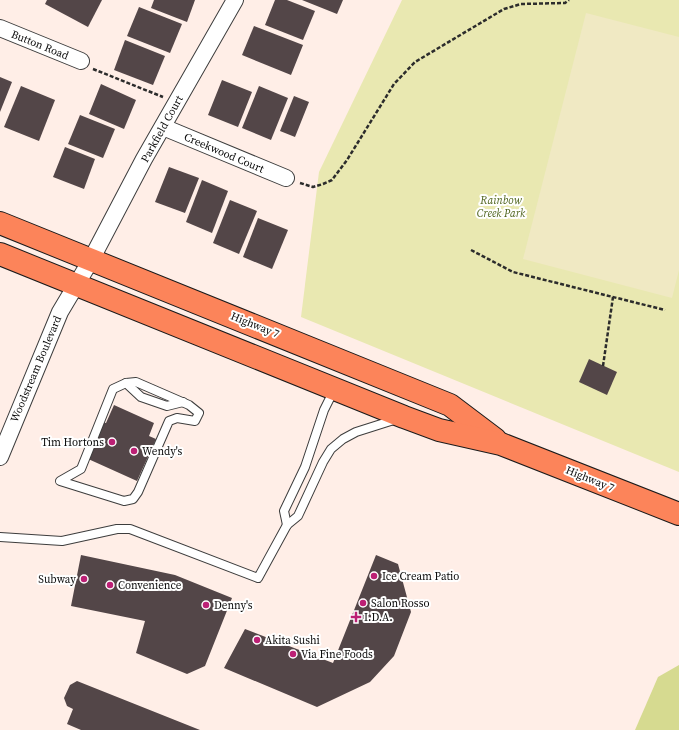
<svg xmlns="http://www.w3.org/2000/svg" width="679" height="730" viewBox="0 0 679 730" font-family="'Source Serif 4',serif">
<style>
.green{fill:#e9e8b1}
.forest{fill:#d6da90}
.pitch{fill:#f0e9c3}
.building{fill:#534648}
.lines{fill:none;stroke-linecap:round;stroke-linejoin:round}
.lane-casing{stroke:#3d3d3d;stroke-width:10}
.street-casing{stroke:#3d3d3d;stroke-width:18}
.primary-casing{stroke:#1b1b1b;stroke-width:24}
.path{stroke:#2c2c2c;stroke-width:2.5;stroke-dasharray:4 2;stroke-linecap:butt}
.lane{stroke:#fff;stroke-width:8}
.street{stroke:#fff;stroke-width:16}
.primary{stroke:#fc845a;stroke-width:22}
.poi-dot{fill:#bc2075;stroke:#fff;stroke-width:1.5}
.labels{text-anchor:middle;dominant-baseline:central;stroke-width:4;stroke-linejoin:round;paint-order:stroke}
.street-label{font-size:11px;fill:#0a0a0a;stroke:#fff}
.park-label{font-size:11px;font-style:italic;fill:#4d621a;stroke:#fff}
.poi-label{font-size:11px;fill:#0a0a0a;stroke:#fff;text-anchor:start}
</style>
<rect width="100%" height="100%" fill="#ffeee7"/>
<polygon class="green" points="402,0 679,0 679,472 301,317 319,172"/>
<polygon class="forest" points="679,665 679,730 635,730 658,677"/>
<polygon class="pitch" points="586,13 679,37 679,270 672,298 523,259"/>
<g class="building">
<polygon points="47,0 102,0 88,27 45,4"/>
<polygon points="154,0 195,0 187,22 151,8"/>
<polygon points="275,0 287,0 315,11 303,40 265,25"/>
<polygon points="302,0 343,0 337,14"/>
<polygon points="139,7 182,24 170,53 127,36"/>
<polygon points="254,26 303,45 291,75 242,55"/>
<polygon points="125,40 165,56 153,85 114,70"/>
<polygon points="0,77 12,82 0,112"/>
<polygon points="222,80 252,92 238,127 208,115"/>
<polygon points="101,84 136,100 124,129 89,114"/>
<polygon points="21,86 55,100 39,141 4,127"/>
<polygon points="259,86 288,98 271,140 242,128"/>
<polygon points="294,96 309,102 295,137 280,131"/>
<polygon points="80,115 115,129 103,158 68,144"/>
<polygon points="65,147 95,159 84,189 53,177"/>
<polygon points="169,167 199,178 185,213 155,202"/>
<polygon points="202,180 228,191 212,233 186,222"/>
<polygon points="230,200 257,211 239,254 213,243"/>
<polygon points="258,218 288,230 272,269 243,257"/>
<polygon points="589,359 617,372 607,395 579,382"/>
<polygon points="114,405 154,423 149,436 156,439 137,481 86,458 102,422 106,423"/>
<polygon points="81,555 175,575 232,598 205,666 187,674 136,653 145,621 71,606"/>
<polygon points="376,555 398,564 411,612 394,656 370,682 317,707 224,668 245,629 333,663"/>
<polygon points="77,681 200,730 81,730 67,724 73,709 67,706 64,698 70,685"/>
</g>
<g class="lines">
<defs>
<g id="lane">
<polygon points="136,382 189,405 199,413 195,421 177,418 169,421 138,492 133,499 124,501 60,481 81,469 113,389 126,383"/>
<polyline points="126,383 141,397 167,406 183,402"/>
<polyline points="287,525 284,511 305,467 324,410 334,390"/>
<polyline points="0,537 62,541 117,529 130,529 258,578 287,525 298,516 323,462 331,449 343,439 356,432 397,419"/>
</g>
<g id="street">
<polyline points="0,28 81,61"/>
<polyline points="163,127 286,178"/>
<polyline points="0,457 60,312 91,260 144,159 235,0"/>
</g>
<g id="primary">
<polyline points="0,223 450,405 495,439"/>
<polyline points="0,254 404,417 439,430 501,444 679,514"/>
</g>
</defs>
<use href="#lane" class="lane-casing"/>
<use href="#street" class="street-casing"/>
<use href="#primary" class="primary-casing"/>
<g class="path">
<polyline points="93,69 163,97"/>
<polyline points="300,183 313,187 323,184 332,180 347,160 394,84 415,62 504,9 521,4 565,3 569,0"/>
<polyline points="471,250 513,272 665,310"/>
<polyline points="603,366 613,297"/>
</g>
<use href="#lane" class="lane"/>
<use href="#street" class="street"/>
<use href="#primary" class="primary"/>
</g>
<g class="poi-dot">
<circle cx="112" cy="442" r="4"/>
<circle cx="134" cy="451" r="4"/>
<circle cx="374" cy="576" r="4"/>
<circle cx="84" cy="579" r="4"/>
<circle cx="110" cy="585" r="4"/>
<circle cx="363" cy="603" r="4"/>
<circle cx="206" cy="605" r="4"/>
<path d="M354 611h4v4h4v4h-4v4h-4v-4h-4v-4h4z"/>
<circle cx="257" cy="640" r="4"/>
<circle cx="293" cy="654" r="4"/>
</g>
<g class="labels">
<g class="street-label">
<text transform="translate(40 45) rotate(22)">Button Road</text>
<text transform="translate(162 129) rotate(-61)">Parkfield Court</text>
<text transform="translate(224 153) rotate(23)">Creekwood Court</text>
<text transform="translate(255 325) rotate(22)">Highway 7</text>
<text transform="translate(36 369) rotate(-67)">Woodstream Boulevard</text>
<text transform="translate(590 479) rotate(22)">Highway 7</text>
</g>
<g class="park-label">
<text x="501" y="200">Rainbow<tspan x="501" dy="13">Creek Park</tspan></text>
</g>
<g class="poi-label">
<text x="104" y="442" text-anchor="end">Tim Hortons</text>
<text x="142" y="451">Wendy's</text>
<text x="382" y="576">Ice Cream Patio</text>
<text x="76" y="579" text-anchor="end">Subway</text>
<text x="118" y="585">Convenience</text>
<text x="371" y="603">Salon Rosso</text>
<text x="214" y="605">Denny's</text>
<text x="364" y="617">I.D.A.</text>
<text x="265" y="640">Akita Sushi</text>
<text x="301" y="654">Via Fine Foods</text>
</g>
</g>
</svg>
